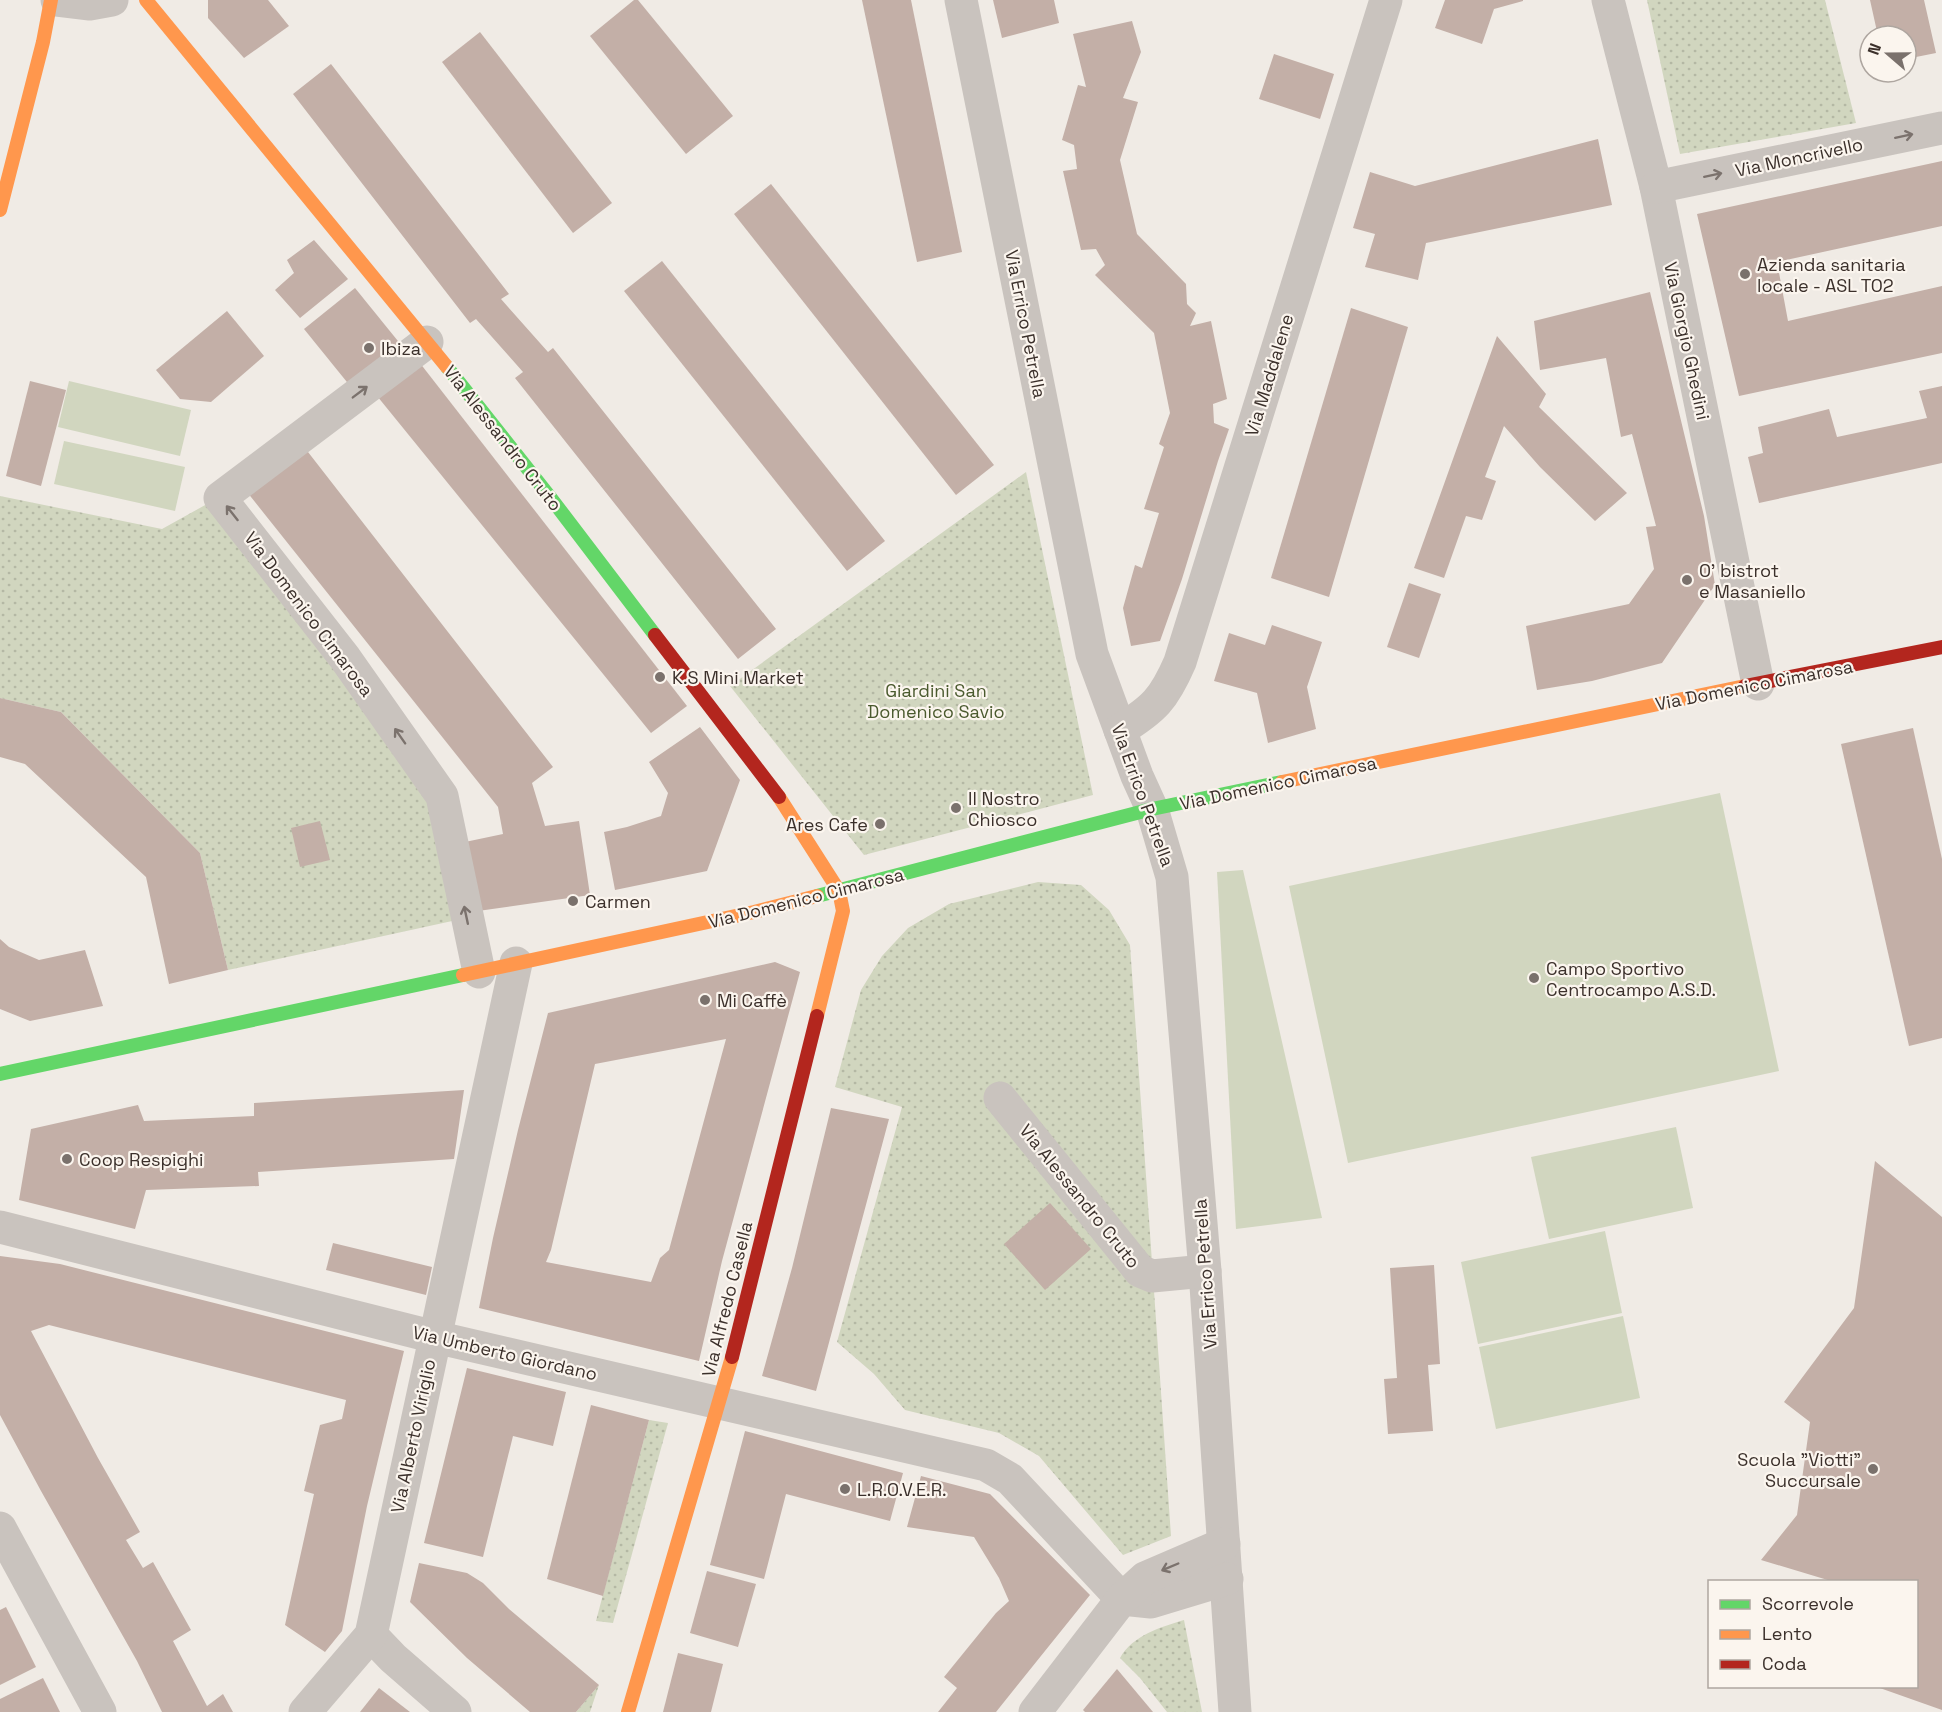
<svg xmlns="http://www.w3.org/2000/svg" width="1942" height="1712" viewBox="0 0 1942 1712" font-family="'Space Grotesk',sans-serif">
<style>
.grass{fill:#d1d6bf}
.park{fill:url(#park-dots)}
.building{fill:#c3afa7;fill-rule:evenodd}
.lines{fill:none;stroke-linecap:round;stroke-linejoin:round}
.street{stroke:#c9c3be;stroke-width:33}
.fast{stroke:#63d668;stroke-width:14}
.slow{stroke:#ff974d;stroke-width:14}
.jam{stroke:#b3261e;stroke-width:14}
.oneway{stroke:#7b726d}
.poi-dot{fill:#7a716c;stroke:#fbf5ee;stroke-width:2}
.labels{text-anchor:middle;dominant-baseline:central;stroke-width:4.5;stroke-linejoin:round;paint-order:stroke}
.street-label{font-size:18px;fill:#3b302b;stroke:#fbf5ee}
.poi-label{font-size:18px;fill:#3b302b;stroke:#fbf5ee;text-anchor:start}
.park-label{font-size:18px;fill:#4a5a2e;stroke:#fbf5ee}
</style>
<defs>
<pattern id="park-dots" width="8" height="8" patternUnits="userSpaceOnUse" patternTransform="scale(1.5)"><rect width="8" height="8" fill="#d1d6bf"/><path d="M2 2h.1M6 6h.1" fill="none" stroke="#b4b8a4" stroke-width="1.8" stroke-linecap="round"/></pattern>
</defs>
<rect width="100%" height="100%" fill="#f0ebe5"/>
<g class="grass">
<polygon points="69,381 191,410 180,456 58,427"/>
<polygon points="64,441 185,467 175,511 54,484"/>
<polygon points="1720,793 1779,1071 1348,1163 1289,886"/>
<polygon points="1243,870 1322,1218 1236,1229 1217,872"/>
<polygon points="1676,1127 1693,1208 1549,1239 1531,1157"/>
<polygon points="1605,1231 1622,1313 1478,1344 1461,1262"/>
<polygon points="1623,1316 1640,1398 1496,1429 1479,1347"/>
</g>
<g class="park">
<polygon points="1647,0 1825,0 1856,123 1680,154"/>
<polygon points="1026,472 1093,795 864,855 730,686"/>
<polygon points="225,494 442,796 466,918 228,970 200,853 61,712 0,698 0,496 162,529"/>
<polygon points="1038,882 1081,885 1109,910 1130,945 1171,1536 1123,1555 1039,1456 999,1433 905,1410 874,1374 837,1342 902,1107 835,1087 861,990 882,956 908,928 949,904"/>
<polygon points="649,1420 668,1423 613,1623 596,1621"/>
<path d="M1184,1620L1202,1712H1167L1140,1678L1120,1658C1133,1635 1161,1627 1184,1620Z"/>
<polygon points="599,1685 590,1712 576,1712"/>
</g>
<g class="building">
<polygon points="208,0 268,0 289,26 244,58 208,18"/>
<polygon points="634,0 638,0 733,116 686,154 590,36"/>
<polygon points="862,0 911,0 962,252 917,262"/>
<polygon points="993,0 1054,0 1059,23 1002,38"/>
<polygon points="1445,0 1523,0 1523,1 1494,9 1482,44 1435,28"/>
<polygon points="1870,0 1924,0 1936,53 1906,59 1906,36 1878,36"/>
<polygon points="1132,21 1141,52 1123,98 1138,102 1120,160 1137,234 1186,284 1187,304 1196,313 1190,326 1211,321 1227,399 1213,404 1214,423 1229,429 1218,461 1182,579 1160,641 1131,646 1123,608 1135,565 1142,568 1159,513 1144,509 1164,447 1159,444 1170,413 1154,333 1095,275 1105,265 1096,249 1081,250 1063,171 1077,169 1074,145 1062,140 1078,85 1086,87 1073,34"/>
<polygon points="480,32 612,203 573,233 442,62"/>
<polygon points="1274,54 1334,74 1320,119 1259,99"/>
<polygon points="331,64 509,294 501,299 548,352 553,348 776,629 738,659 515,378 523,372 476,319 470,323 293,94"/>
<polygon points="1598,139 1612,205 1426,243 1418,280 1365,267 1375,234 1353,228 1370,172 1415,186"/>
<polygon points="1942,161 1942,226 1777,262 1788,321 1942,286 1942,353 1739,396 1697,214"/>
<polygon points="771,184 994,465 956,495 734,214"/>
<polygon points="314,240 348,279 300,318 275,290 294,273 287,260"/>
<polygon points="662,261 885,541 847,571 624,291"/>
<polygon points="355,288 406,351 355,392 304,329"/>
<polygon points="1650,292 1704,516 1715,585 1662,663 1592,681 1537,690 1526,626 1629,604 1654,569 1646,527 1656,526 1632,434 1621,437 1606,358 1540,370 1534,321"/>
<polygon points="1351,308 1408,327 1329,597 1271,578"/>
<polygon points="227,311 264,356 211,402 180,399 156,370"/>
<polygon points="1497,336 1546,394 1539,407 1627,493 1595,521 1540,467 1504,426 1485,477 1496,481 1482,520 1466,516 1444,578 1414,568"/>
<polygon points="416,358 687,706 651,733 373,391"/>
<polygon points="30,381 66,390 41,486 6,476"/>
<polygon points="1942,386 1942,463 1759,503 1748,457 1763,453 1758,427 1829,409 1837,437 1927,418 1919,391"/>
<polygon points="301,443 553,767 532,783 545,826 579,821 590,895 478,911 465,842 503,834 498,807 243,487"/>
<polygon points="1409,583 1441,594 1419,658 1387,647"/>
<polygon points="1272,625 1322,642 1307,687 1316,729 1268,743 1257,693 1214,681 1229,633 1265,645"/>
<polygon points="0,698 61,712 200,853 228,970 169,984 146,877 25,764 0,757"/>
<polygon points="700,727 740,780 707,871 615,890 604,832 627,827 661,816 668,793 649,762"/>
<polygon points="1913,728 1942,859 1942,1038 1909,1046 1841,744"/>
<polygon points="320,821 330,860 300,867 291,828"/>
<polygon points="0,939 9,947 39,960 85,950 103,1006 30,1021 0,1009"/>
<path d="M775,962L800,972L722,1261L699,1361L479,1308L493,1238L518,1130L548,1013ZM726,1039L669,1250L660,1258L651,1282L546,1262L551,1250L595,1064Z"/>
<polygon points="464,1090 454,1159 258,1172 259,1186 146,1190 135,1229 19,1200 31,1129 138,1105 144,1121 254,1116 254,1103"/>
<polygon points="831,1108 889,1119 816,1391 762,1376 792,1268"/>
<polygon points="1875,1161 1942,1217 1942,1710 1877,1687 1917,1686 1917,1581 1831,1581 1761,1560 1797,1515 1810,1422 1784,1402 1854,1308"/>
<polygon points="1050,1203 1091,1249 1045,1290 1004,1244"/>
<polygon points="333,1243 432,1267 426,1295 326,1270"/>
<polygon points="0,1256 60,1264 404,1351 367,1506 342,1631 325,1652 285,1625 314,1494 304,1491 320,1425 342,1419 346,1400 49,1325 31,1331 98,1458 140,1532 126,1540 143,1568 153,1562 191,1630 173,1641 207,1706 223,1694 233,1712 162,1712 137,1661 41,1491 0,1415"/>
<polygon points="1434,1265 1440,1364 1428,1365 1433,1431 1388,1434 1384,1379 1397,1378 1390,1268"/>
<polygon points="467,1368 566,1392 553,1446 513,1436 483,1557 424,1543"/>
<polygon points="591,1405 649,1420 603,1596 547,1579"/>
<polygon points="745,1431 903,1473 890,1521 786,1494 764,1579 710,1565"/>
<polygon points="921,1476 990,1494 1090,1595 996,1712 938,1712 957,1688 944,1677 996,1613 1009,1601 999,1578 974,1537 907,1527"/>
<polygon points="419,1563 467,1573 483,1583 509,1609 599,1685 576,1712 530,1712 467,1658 410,1602"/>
<polygon points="707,1571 756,1584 738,1647 690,1633"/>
<polygon points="6,1607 36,1667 0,1685 0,1610"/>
<polygon points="678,1653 723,1664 711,1712 663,1712"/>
<polygon points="1117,1669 1153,1712 1085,1712 1083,1710"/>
<polygon points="43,1678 60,1712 0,1712 0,1699"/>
<polygon points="379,1688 410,1712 360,1712"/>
</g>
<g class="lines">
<g class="street">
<polyline points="57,0 90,4 112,0"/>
<polyline points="961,0 1092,654 1137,776 1152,809 1172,877 1205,1271 1235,1712"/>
<polyline points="1608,0 1656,187 1758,684"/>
<polyline points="1656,187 1942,128"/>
<polyline points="427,342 220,498 345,658 442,796 479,972"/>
<path d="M1120,730C1154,709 1164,699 1180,662L1386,0"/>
<polyline points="1000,1098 1140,1271 1152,1276 1205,1271"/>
<polyline points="0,1227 435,1337 986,1465 1010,1479 1122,1599 1151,1602 1227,1579"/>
<polyline points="0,1528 100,1712"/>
<polyline points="371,1635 393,1658 455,1712"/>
<polyline points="305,1712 371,1635 516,963"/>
<polyline points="1035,1712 1122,1599 1145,1578 1224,1544"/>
</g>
<g class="fast">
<polyline points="447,367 550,497 655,635"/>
<polyline points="817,896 1152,809 1282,782"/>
<polyline points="0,1074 463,975"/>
</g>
<g class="slow">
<polyline points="146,0 447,367"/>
<polyline points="0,210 43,42 51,0"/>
<polyline points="1282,782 1745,686"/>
<polyline points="779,797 839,891 843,911 817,1016"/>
<polyline points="463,975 754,912 817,896"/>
<polyline points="628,1712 732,1357"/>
</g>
<g class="jam">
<polyline points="655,635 779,797"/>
<polyline points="1745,686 1942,647"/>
<polyline points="732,1357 817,1016"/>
</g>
</g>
<defs><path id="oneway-shaft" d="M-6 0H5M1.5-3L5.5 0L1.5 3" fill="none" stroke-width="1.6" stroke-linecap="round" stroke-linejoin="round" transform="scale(1.5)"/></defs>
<g class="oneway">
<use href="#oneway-shaft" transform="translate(1904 136) rotate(-12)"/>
<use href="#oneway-shaft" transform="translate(1713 175) rotate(-12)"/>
<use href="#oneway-shaft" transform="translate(360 392) rotate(-37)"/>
<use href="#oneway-shaft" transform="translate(232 513) rotate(-128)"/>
<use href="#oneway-shaft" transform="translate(400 736) rotate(-125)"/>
<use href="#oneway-shaft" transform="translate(466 915) rotate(-102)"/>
<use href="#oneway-shaft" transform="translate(1170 1567) rotate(157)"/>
</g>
<g class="poi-dot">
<circle cx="1745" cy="274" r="6"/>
<circle cx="369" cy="348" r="6"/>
<circle cx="1687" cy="580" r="6"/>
<circle cx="660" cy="677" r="6"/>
<circle cx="956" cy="808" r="6"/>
<circle cx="880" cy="824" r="6"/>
<circle cx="573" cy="901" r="6"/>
<circle cx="1534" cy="978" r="6"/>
<circle cx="705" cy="1000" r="6"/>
<circle cx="67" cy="1159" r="6"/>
<circle cx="1873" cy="1469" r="6"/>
<circle cx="845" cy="1489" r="6"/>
</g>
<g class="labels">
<g class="street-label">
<text transform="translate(1799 157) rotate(-12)">Via Moncrivello</text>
<text transform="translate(1026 324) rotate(79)">Via Errico Petrella</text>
<text transform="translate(1687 341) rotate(78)">Via Giorgio Ghedini</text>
<text transform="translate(1269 375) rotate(-73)">Via Maddalene</text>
<text transform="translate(503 438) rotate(52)">Via Alessandro Cruto</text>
<text transform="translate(309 614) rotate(53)">Via Domenico Cimarosa</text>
<text transform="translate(1754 685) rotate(-11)">Via Domenico Cimarosa</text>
<text transform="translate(1278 783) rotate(-12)">Via Domenico Cimarosa</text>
<text transform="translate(1143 795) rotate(70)">Via Errico Petrella</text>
<text transform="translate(806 898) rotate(-14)">Via Domenico Cimarosa</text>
<text transform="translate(1080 1196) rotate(51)">Via Alessandro Cruto</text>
<text transform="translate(1205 1274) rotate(-94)">Via Errico Petrella</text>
<text transform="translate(727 1299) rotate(-76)">Via Alfredo Casella</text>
<text transform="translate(505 1353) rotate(13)">Via Umberto Giordano</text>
<text transform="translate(413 1436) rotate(-78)">Via Alberto Viriglio</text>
</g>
<g class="poi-label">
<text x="1757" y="264">Azienda sanitaria<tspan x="1757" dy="21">locale - ASL TO2</tspan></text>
<text x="381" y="348">Ibiza</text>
<text x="1699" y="570">O' bistrot<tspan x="1699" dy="21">e Masaniello</tspan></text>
<text x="672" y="677">K.S Mini Market</text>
<text x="968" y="798">Il Nostro<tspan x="968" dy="21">Chiosco</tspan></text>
<text x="868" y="824" text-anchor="end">Ares Cafe</text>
<text x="585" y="901">Carmen</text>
<text x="1546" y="968">Campo Sportivo<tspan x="1546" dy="21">Centrocampo A.S.D.</tspan></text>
<text x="717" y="1000">Mi Caffè</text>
<text x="79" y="1159">Coop Respighi</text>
<text x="1861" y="1459" text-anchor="end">Scuola "Viotti"<tspan x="1861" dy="21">Succursale</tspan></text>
<text x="857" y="1489">L.R.O.V.E.R.</text>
</g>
<g class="park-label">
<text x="936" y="690">Giardini San<tspan x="936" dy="21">Domenico Savio</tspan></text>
</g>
</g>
<rect x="1708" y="1580" width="210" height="108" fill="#fbf5ee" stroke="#aea6a0" stroke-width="1.5"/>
<rect x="1720" y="1600" width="30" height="9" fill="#63d668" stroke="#aea6a0" stroke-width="1.5"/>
<text x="1762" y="1610" font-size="18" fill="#3b302b">Scorrevole</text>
<rect x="1720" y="1630" width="30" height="9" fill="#ff974d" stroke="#aea6a0" stroke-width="1.5"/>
<text x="1762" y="1640" font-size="18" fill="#3b302b">Lento</text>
<rect x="1720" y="1660" width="30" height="9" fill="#b3261e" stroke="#aea6a0" stroke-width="1.5"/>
<text x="1762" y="1670" font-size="18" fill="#3b302b">Coda</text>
<g transform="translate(1888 54) rotate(290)"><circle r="28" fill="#fbf5ee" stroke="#aea6a0" stroke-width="1.5"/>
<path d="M0-4.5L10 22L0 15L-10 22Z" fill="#7a716c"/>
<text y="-9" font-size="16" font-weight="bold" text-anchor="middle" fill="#3b302b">N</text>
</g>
</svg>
